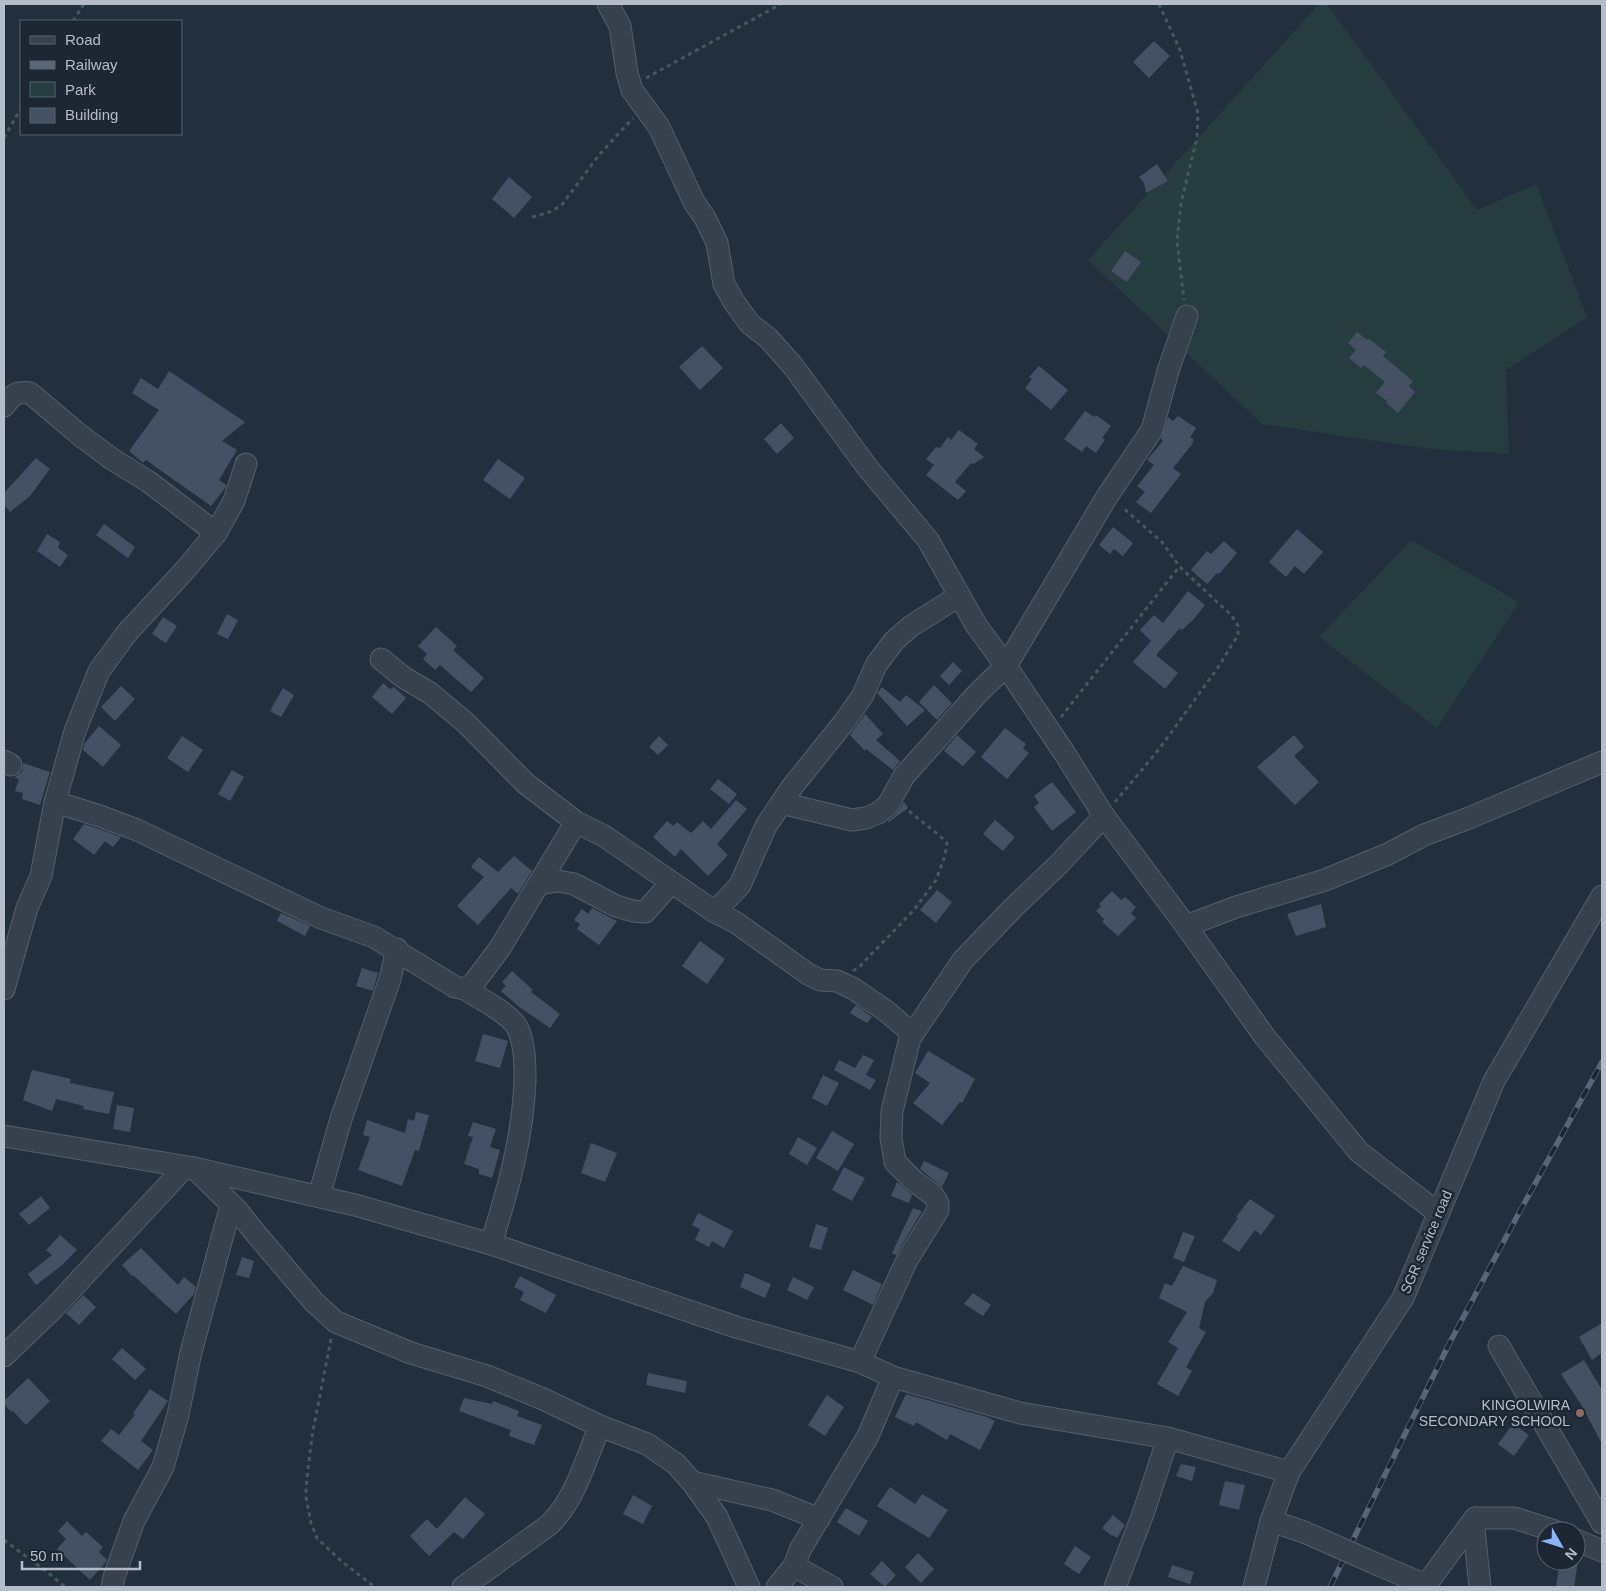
<svg xmlns="http://www.w3.org/2000/svg" width="1606" height="1591" viewBox="0 0 1606 1591" font-family="Arial,sans-serif">
<style>
.green{fill:#263c3f}
.building{fill:#455162}
.lines{fill:none;stroke-linecap:round;stroke-linejoin:round}
.minor-casing{stroke:#565f6c;stroke-width:23}
.path{stroke:#44595c;stroke-width:3;stroke-dasharray:4 4;stroke-linecap:butt}
.minor{stroke:#38414e;stroke-width:21}
.rail-casing{stroke:#5a6575;stroke-width:5.5}
.rail{stroke:#1d2633;stroke-width:4;stroke-dasharray:11;stroke-linecap:butt}
.minor-bridge-casing{stroke:#565f6c;stroke-width:23;stroke-linecap:butt}
.minor-bridge{stroke:#38414e;stroke-width:21}
.education-dot{fill:#8d6e63;stroke:#1d2633;stroke-width:2}
.labels{text-anchor:middle;dominant-baseline:central;stroke-width:5;stroke-linejoin:round;paint-order:stroke}
.street-label{font-size:14px;fill:#b4bcc9;stroke:#1d2633}
.poi-label{font-size:14px;fill:#b4bcc9;stroke:#1d2633;text-anchor:end}
</style>
<rect width="100%" height="100%" fill="#242f3e"/>
<g class="green">
<polygon points="1319,4 1327,4 1477,210 1536,184 1587,317 1506,370 1509,454 1431,449 1262,424 1088,260"/>
<polygon points="1411,540 1519,602 1437,728 1319,637"/>
</g>
<g class="building">
<polygon points="1154,41 1170,56 1149,78 1133,62"/>
<polygon points="1157,164 1168,181 1146,193 1144,183 1139,177"/>
<polygon points="509,177 532,197 514,218 492,199"/>
<polygon points="1125,251 1141,262 1127,282 1111,271"/>
<polygon points="1357,332 1367,340 1368,338 1386,352 1383,356 1413,381 1409,386 1415,392 1398,413 1386,403 1387,401 1376,393 1385,382 1364,365 1361,368 1349,358 1356,350 1348,343"/>
<polygon points="702,346 723,368 700,390 679,367"/>
<polygon points="1039,366 1068,390 1051,410 1025,388 1032,379 1029,377"/>
<polygon points="169,371 245,422 222,441 237,450 219,480 226,485 226,487 211,506 146,460 143,463 129,451 159,410 132,393 141,378 158,389"/>
<polygon points="1085,411 1094,417 1096,415 1111,426 1102,438 1105,440 1096,453 1086,446 1082,452 1064,439"/>
<polygon points="1178,416 1196,428 1190,437 1194,440 1192,442 1193,443 1173,468 1181,474 1151,513 1136,502 1145,492 1137,486 1154,465 1147,460 1163,441 1161,439 1168,417 1173,421"/>
<polygon points="781,423 794,438 777,454 764,439"/>
<polygon points="959,430 978,444 974,449 984,457 973,464 971,463 955,482 966,491 958,500 926,475 934,465 926,459 936,447 940,448 948,437 951,440"/>
<polygon points="36,458 50,469 30,496 10,512 4,504 4,493"/>
<polygon points="498,459 525,478 510,499 483,480"/>
<polygon points="104,524 135,547 128,558 96,535"/>
<polygon points="1113,527 1133,543 1123,556 1114,549 1110,554 1099,545"/>
<polygon points="1297,529 1323,552 1304,574 1295,566 1286,577 1269,562"/>
<polygon points="47,534 60,542 58,548 68,555 60,567 37,551"/>
<polygon points="1224,541 1237,553 1219,574 1217,573 1207,584 1191,570 1207,551 1211,554"/>
<polygon points="1188,591 1205,605 1193,620 1182,630 1180,628 1157,654 1157,656 1178,673 1165,689 1133,662 1151,641 1140,630 1154,615 1163,623"/>
<polygon points="227,614 238,620 228,639 217,634"/>
<polygon points="163,617 177,626 166,643 152,634"/>
<polygon points="436,627 457,646 453,650 484,678 471,692 440,665 435,670 423,659 427,654 418,646"/>
<polygon points="953,662 962,671 949,685 940,676"/>
<polygon points="383,683 390,689 394,687 406,698 392,714 372,697"/>
<polygon points="934,685 952,703 937,720 919,702"/>
<polygon points="121,686 135,699 115,721 101,707"/>
<polygon points="882,687 900,702 906,695 925,710 907,726 877,693"/>
<polygon points="283,688 294,695 281,717 270,711"/>
<polygon points="865,714 883,734 876,740 900,761 893,770 866,749 865,751 850,735"/>
<polygon points="99,726 121,745 103,767 83,750 84,744"/>
<polygon points="1005,728 1026,744 1023,748 1029,753 1007,779 981,757"/>
<polygon points="957,735 976,752 963,766 944,751"/>
<polygon points="1294,735 1304,747 1294,756 1319,782 1295,805 1257,767"/>
<polygon points="182,736 203,750 188,772 167,758"/>
<polygon points="659,736 668,745 658,755 649,747"/>
<polygon points="23,763 50,772 40,805 22,799 23,793 15,791 19,779 14,778 22,772"/>
<polygon points="232,770 244,777 230,801 218,794"/>
<polygon points="718,779 737,794 729,804 710,789"/>
<polygon points="1052,782 1076,812 1052,831 1034,807 1039,803 1034,796"/>
<polygon points="736,800 747,809 717,844 728,855 708,876 681,849 675,857 653,837 667,821 673,826 677,822 691,833 703,821 711,829"/>
<polygon points="904,802 908,808 889,822 888,821 896,814"/>
<polygon points="995,820 1015,837 1003,851 983,834"/>
<polygon points="84,824 96,828 121,837 113,847 105,841 94,855 73,839"/>
<polygon points="514,856 532,871 518,894 511,888 478,925 457,906 484,877 471,867 479,857 498,872"/>
<polygon points="937,890 952,902 936,923 920,910"/>
<polygon points="1112,891 1121,900 1125,897 1136,907 1131,913 1136,918 1118,936 1102,922 1104,919 1096,911 1101,906 1099,904"/>
<polygon points="1321,904 1326,927 1296,936 1287,914"/>
<polygon points="592,908 617,921 599,945 577,929 580,924 574,920 582,909 588,914"/>
<polygon points="281,913 310,926 305,936 277,921"/>
<polygon points="700,941 725,959 707,984 682,966"/>
<polygon points="362,968 378,973 373,991 356,986"/>
<polygon points="512,971 533,990 531,992 560,1014 550,1028 518,1006 501,991 506,986 502,982"/>
<polygon points="856,1005 872,1017 867,1023 850,1013"/>
<polygon points="483,1034 508,1041 500,1068 475,1061"/>
<polygon points="928,1051 975,1079 962,1103 960,1102 942,1125 913,1103 930,1083 915,1073"/>
<polygon points="863,1055 874,1060 866,1075 876,1080 870,1090 834,1070 839,1060 855,1068"/>
<polygon points="32,1070 71,1079 70,1083 114,1092 109,1114 83,1109 84,1106 56,1099 52,1111 23,1100"/>
<polygon points="823,1075 839,1083 827,1106 812,1098"/>
<polygon points="117,1105 134,1108 130,1132 113,1129"/>
<polygon points="416,1112 429,1115 419,1151 415,1150 402,1186 358,1170 370,1137 363,1135 367,1120 405,1133 408,1119 414,1121"/>
<polygon points="473,1122 496,1129 490,1147 500,1150 492,1178 479,1174 479,1169 464,1164 473,1137 468,1136"/>
<polygon points="832,1131 854,1144 838,1171 816,1158"/>
<polygon points="798,1137 817,1148 807,1165 789,1154"/>
<polygon points="591,1143 617,1153 605,1182 581,1173"/>
<polygon points="924,1161 949,1173 942,1187 920,1169"/>
<polygon points="844,1167 865,1178 852,1201 832,1190"/>
<polygon points="897,1182 912,1195 909,1203 891,1196"/>
<polygon points="41,1196 50,1208 29,1225 19,1214"/>
<polygon points="1250,1199 1275,1216 1261,1235 1255,1230 1239,1252 1222,1241 1238,1218 1236,1217"/>
<polygon points="913,1208 922,1211 896,1255 892,1253"/>
<polygon points="698,1213 733,1231 724,1248 712,1241 709,1247 695,1240 700,1229 692,1225"/>
<polygon points="816,1224 828,1228 821,1250 809,1247"/>
<polygon points="1183,1232 1195,1236 1184,1262 1173,1258"/>
<polygon points="60,1235 77,1250 61,1266 36,1285 28,1274 52,1255 46,1250"/>
<polygon points="141,1248 178,1285 184,1277 196,1287 194,1294 176,1314 133,1275 132,1276 122,1265"/>
<polygon points="242,1257 254,1261 249,1278 236,1275"/>
<polygon points="1183,1266 1217,1280 1213,1293 1205,1302 1199,1328 1206,1332 1186,1367 1192,1371 1178,1396 1157,1384 1178,1348 1168,1342 1187,1312 1159,1298 1165,1283 1172,1286"/>
<polygon points="853,1270 882,1284 873,1305 843,1290"/>
<polygon points="745,1273 771,1284 765,1298 740,1287"/>
<polygon points="520,1276 556,1295 546,1313 520,1300 524,1292 514,1287"/>
<polygon points="793,1277 814,1287 807,1300 787,1290"/>
<polygon points="973,1293 991,1305 983,1316 964,1304"/>
<polygon points="83,1295 96,1307 79,1325 66,1313"/>
<polygon points="1602,1323 1602,1353 1592,1360 1579,1337"/>
<polygon points="122,1348 146,1369 135,1380 112,1359"/>
<polygon points="1584,1360 1602,1390 1602,1444 1582,1406 1561,1374"/>
<polygon points="648,1373 687,1381 685,1393 646,1385"/>
<polygon points="28,1378 50,1401 26,1425 12,1410 11,1412 4,1404 4,1401"/>
<polygon points="150,1389 168,1401 141,1441 153,1450 138,1470 101,1441 111,1429 119,1435 135,1415 133,1413"/>
<polygon points="906,1394 987,1417 995,1421 980,1450 950,1434 947,1440 916,1422 914,1426 895,1417"/>
<polygon points="827,1395 844,1407 825,1436 808,1425"/>
<polygon points="464,1398 492,1404 493,1401 519,1411 517,1416 542,1425 534,1445 509,1436 511,1430 459,1411"/>
<polygon points="1513,1424 1529,1435 1514,1456 1498,1444"/>
<polygon points="1181,1464 1196,1467 1192,1481 1176,1476"/>
<polygon points="1225,1481 1245,1485 1239,1510 1219,1505"/>
<polygon points="890,1487 915,1504 922,1494 948,1510 929,1538 877,1506"/>
<polygon points="633,1495 652,1506 643,1524 623,1514"/>
<polygon points="465,1497 485,1514 463,1539 454,1532 429,1556 410,1536 427,1519 437,1529"/>
<polygon points="846,1508 868,1521 859,1536 837,1522"/>
<polygon points="1113,1515 1125,1525 1117,1538 1113,1535 1112,1536 1102,1528"/>
<polygon points="67,1521 82,1536 86,1532 103,1547 99,1552 107,1560 106,1562 90,1580 57,1549 66,1539 58,1531"/>
<polygon points="1075,1546 1091,1557 1079,1574 1064,1564"/>
<polygon points="918,1553 934,1569 921,1583 905,1567"/>
<polygon points="882,1561 896,1575 885,1587 870,1574"/>
<polygon points="1560,1561 1578,1561 1574,1587 1556,1587"/>
<polygon points="1172,1565 1194,1572 1190,1584 1168,1577"/>
</g>
<g class="lines">
<defs>
<g id="minor">
<polyline points="608,4 620,26 627,73 632,90 659,127 694,202 705,218 717,243 724,284 734,302 750,324 768,338 793,366 867,467 928,540 976,625 1006,666 1065,754 1104,816 1186,926 1265,1037 1359,1152 1438,1213"/>
<path d="M4,406C13,395 15,391 30,393L81,436L112,459L149,482L216,533"/>
<polyline points="381,659 403,677 430,693 466,723 525,783 576,822 604,836 715,912 735,922 808,974 820,980 837,981 854,989 886,1011 913,1034"/>
<polyline points="4,761 11,765"/>
<polyline points="55,802 100,816 137,830 321,918 374,937 455,987 465,989 473,984 500,948 576,822"/>
<polyline points="781,803 852,820 866,818 878,813 888,805 904,776 978,693 1006,666 1108,495 1152,430 1168,371 1187,316"/>
<polyline points="539,884 558,881 574,884 616,906 633,911 645,912 671,883"/>
<polyline points="715,912 740,885 766,826 792,787 845,721 863,695 876,665 894,641 911,626 959,596"/>
<polyline points="1186,926 1236,907 1325,880 1388,854 1424,835 1469,818 1602,762"/>
<polyline points="4,989 27,908 41,876 55,802 75,731 99,671 126,634 186,569 216,533 234,501 246,464"/>
<path d="M465,989C480,999 508,1012 517,1027C525,1043 525,1063 525,1080C523,1137 508,1190 491,1244"/>
<polyline points="4,1136 194,1168 355,1205 491,1244 736,1327 860,1362 893,1377 1020,1413 1168,1438 1289,1472"/>
<polyline points="194,1168 237,1210 257,1235 314,1302 336,1322 411,1353 487,1376 543,1399 600,1426 647,1444 676,1464 692,1482 717,1517 749,1587"/>
<polyline points="319,1196 341,1119 390,979 397,949"/>
<polyline points="1499,1346 1602,1523"/>
<polyline points="4,1356 52,1310 185,1167"/>
<polyline points="860,1362 907,1260 938,1210 938,1203 933,1195 914,1181 895,1162 891,1138 892,1111 910,1038 963,960 1013,908 1058,865 1104,816"/>
<polyline points="692,1482 772,1500 819,1519"/>
<polyline points="1475,1518 1474,1529 1480,1587"/>
<polyline points="1271,1521 1304,1532"/>
<polyline points="1576,1540 1602,1551"/>
<polyline points="794,1566 832,1587"/>
<polyline points="1381,1566 1426,1585 1475,1518 1514,1518 1555,1531"/>
<polyline points="112,1587 114,1577 134,1521 163,1467 178,1415 191,1352 231,1205"/>
<path d="M463,1587L549,1525C576,1499 585,1460 600,1426"/>
<polyline points="777,1587 794,1566 800,1550 868,1436 893,1377"/>
<polyline points="1115,1587 1144,1511 1168,1438"/>
<polyline points="1254,1587 1271,1521 1289,1472 1403,1298 1494,1081 1602,896"/>
</g>
</defs>
<use href="#minor" class="minor-casing"/>
<g class="path">
<polyline points="1159,4 1180,50 1198,113 1197,138 1181,203 1177,241 1184,300"/>
<polyline points="73,21 84,4"/>
<polyline points="646,78 781,4"/>
<polyline points="4,138 21,108"/>
<polyline points="532,217 547,213 561,206 599,155 633,118"/>
<polyline points="1061,717 1179,567"/>
<polyline points="1115,802 1160,748 1217,669 1238,635 1238,626 1232,616 1179,566 1162,542 1122,507"/>
<polyline points="853,971 860,966 914,910 936,880 945,856 947,843 939,835 905,808"/>
<polyline points="331,1339 312,1436 306,1487 306,1497 311,1523 317,1538 341,1561 375,1587"/>
<polyline points="4,1540 51,1575 65,1587"/>
</g>
<use href="#minor" class="minor"/>
<defs>
<polyline id="rail" points="1330,1587 1449,1344 1520,1211 1602,1062"/>
</defs>
<use href="#rail" class="rail-casing"/>
<use href="#rail" class="rail"/>
<defs>
<polyline id="minor-bridge" points="1304,1532 1381,1566"/>
</defs>
<use href="#minor-bridge" class="minor-bridge-casing"/>
<use href="#minor-bridge" class="minor-bridge"/>
</g>
<circle class="education-dot" cx="1580" cy="1413" r="5"/>
<g class="labels">
<g class="street-label">
<text transform="translate(1426 1242) rotate(-67)">SGR service road</text>
</g>
<g class="poi-label">
<text x="1570" y="1405">KINGOLWIRA<tspan x="1570" dy="16">SECONDARY SCHOOL</tspan></text>
</g>
</g>
<rect width="1606" height="1591" fill="none" stroke="#b4bcc9" stroke-width="10"/>
<rect x="20" y="20" width="162" height="115" fill="#1d2633" stroke="#59626f"/>
<rect x="30" y="36" width="25" height="8" fill="#38414e" stroke="#59626f"/>
<text x="65" y="45" font-size="15" fill="#b4bcc9">Road</text>
<rect x="30" y="61" width="25" height="8" fill="#5a6575" stroke="#59626f"/>
<text x="65" y="70" font-size="15" fill="#b4bcc9">Railway</text>
<rect x="30" y="82" width="25" height="15" fill="#263c3f" stroke="#59626f"/>
<text x="65" y="95" font-size="15" fill="#b4bcc9">Park</text>
<rect x="30" y="108" width="25" height="15" fill="#455162" stroke="#59626f"/>
<text x="65" y="120" font-size="15" fill="#b4bcc9">Building</text>
<g transform="translate(1561 1546) rotate(129)"><circle r="24" fill="#1d2633" stroke="#59626f"/>
<path d="M0-4L9 19L0 12L-9 19Z" fill="#8ab4f8"/>
<text y="-8" font-size="14" font-weight="bold" text-anchor="middle" fill="#b4bcc9">N</text>
</g>
<path d="M22 1561v8h118v-8" fill="none" stroke="#b4bcc9" stroke-width="2.5"/>
<text x="30" y="1561" font-size="15" fill="#b4bcc9" stroke="#1d2633" stroke-width="4" paint-order="stroke">50 m</text>
</svg>
